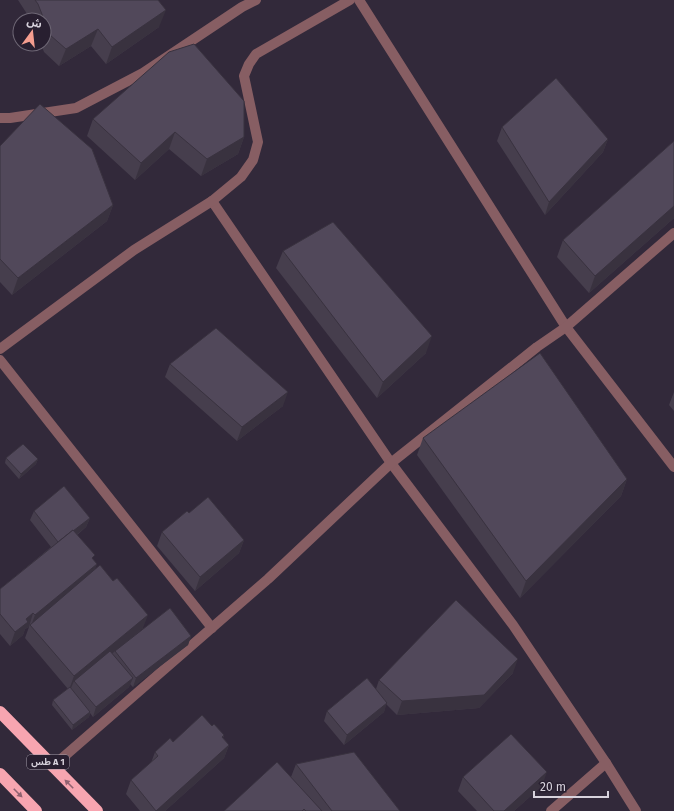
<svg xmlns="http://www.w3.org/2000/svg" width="674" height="811" viewBox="0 0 674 811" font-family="'Fira Sans','Noto Sans Arabic',sans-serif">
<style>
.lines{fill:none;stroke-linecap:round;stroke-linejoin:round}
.minor{stroke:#875e63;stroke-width:10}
.highway{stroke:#f7a5b0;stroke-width:12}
.wall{fill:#463e4d}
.shaded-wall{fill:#39323f}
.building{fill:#51485a;stroke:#39323f}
.oneway{fill:#906270}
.labels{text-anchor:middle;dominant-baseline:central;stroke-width:3.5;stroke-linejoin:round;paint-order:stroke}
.shield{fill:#281f30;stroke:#a39da9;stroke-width:1}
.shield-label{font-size:9px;font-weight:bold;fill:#d8d3dd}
</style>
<rect width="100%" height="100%" fill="#32293a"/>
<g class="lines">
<g class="minor">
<polyline points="359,0 566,327 674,467"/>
<polyline points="0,118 10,118 76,108 143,73 242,7 256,0"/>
<polyline points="212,201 391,463 513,625 606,763 636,811"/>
<polyline points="0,349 134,250 212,201 241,177 253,160 258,142 244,76 249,64 256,54 350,0"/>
<polyline points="0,360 212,628"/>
<polyline points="52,767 268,579 391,463 537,347 566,327 674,233"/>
<polyline points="551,811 606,763"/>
</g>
<g class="highway">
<polyline points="0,712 97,811"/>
<polyline points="0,774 36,811"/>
</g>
</g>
<g class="wall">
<polygon points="18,0 158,0 159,27 106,64 91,46 59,66 44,52 41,44 44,44 44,20 31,20"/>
<polygon points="93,119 244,137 238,154 201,176 169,149 135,180 87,136"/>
<polygon points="502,127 608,139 603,152 545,215 497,141"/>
<polygon points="674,141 674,218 589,293 557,257 563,240"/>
<polygon points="0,146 113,205 107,221 12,295 0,282"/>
<polygon points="283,251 426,353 377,398 276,268"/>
<polygon points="170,364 283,406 237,441 165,377"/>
<polygon points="674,392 674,411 669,405"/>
<polygon points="423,438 627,479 621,496 520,598 417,455"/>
<polygon points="6,458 38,459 36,464 19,479 5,463"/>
<polygon points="34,511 90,518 86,527 77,535 93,560 97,564 94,570 143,628 135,635 191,636 188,645 133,687 130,684 129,687 93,717 90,713 89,717 72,730 52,705 53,700 68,689 25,638 29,627 25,629 23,635 10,646 0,634 0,589 51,547 30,520"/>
<polygon points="189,513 244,540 239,553 195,591 157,546 162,532"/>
<polygon points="513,673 479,708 397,715 386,704 384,712 344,745 324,721 327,711 376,689 379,680"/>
<polygon points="212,726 224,735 223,738 229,745 224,758 165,811 140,811 126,794 131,780 151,763 155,752 173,742"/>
<polygon points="296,764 400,811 224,811 291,777"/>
<polygon points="463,777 542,786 514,811 477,811 458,791"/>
</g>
<g class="shaded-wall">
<polygon points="166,10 159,27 106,64 112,47"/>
<polygon points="98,29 91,46 59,66 66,49"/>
<polygon points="175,132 169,149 135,180 141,163"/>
<polygon points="244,137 238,154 201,176 207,159"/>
<polygon points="608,139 603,152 545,215 549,202"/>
<polygon points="113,205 107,221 12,295 18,278"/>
<polygon points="674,206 674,218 589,293 595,276"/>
<polygon points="432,336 426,353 377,398 383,382"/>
<polygon points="288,392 283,406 237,441 242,427"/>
<polygon points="38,459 36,464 19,479 21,474"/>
<polygon points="627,479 621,496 520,598 526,581"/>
<polygon points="90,518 86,527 55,552 59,542"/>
<polygon points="244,540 239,553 195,591 200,577"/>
<polygon points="97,564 92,577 31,626 35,615"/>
<polygon points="33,613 29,627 25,629 23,635 10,646 15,632 26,619"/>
<polygon points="148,615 143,628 116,651 115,651 114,652 77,684 74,681 71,688 69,690 74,676"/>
<polygon points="191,636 188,645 133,687 136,678"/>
<polygon points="518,659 513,673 479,708 397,715 402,701"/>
<polygon points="133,678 129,687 93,717 96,707"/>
<polygon points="387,703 384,712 344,745 347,735"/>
<polygon points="90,712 89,717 72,730 73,725"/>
<polygon points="229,745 224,758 165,811 155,811"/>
<polygon points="547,772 542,786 514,811 504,811"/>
</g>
<g class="building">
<polygon points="35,0 158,0 166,10 112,47 98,29 66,49 50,35 38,4"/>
<polygon points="194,44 244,101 244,137 207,159 175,132 141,163 93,119 169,52"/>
<polygon points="556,78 608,139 549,202 502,127"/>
<polygon points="40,104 92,149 113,205 18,278 0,259 0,146"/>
<polygon points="674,141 674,206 595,276 563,240"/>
<polygon points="333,222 432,336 383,382 283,251"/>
<polygon points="216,328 288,392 242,427 170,364"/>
<polygon points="540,353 627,479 526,581 423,438"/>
<polygon points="23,444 38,459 21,474 6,458"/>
<polygon points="64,486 90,518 73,531 73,530 58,542 34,511"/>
<polygon points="208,497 244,540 200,577 162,532 187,511 189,513"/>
<polygon points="73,530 95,555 92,558 97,564 35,615 33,613 26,619 28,622 15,632 0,614 0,589"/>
<polygon points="100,565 113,581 117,578 148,615 74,676 30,625"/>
<polygon points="456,600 518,659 484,695 402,701 379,680"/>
<polygon points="170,608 191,636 136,678 115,651"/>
<polygon points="110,651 133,678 96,707 74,681"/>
<polygon points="367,678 387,703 347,735 327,711"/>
<polygon points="70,687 90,712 73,725 53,700"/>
<polygon points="202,715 212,726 214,724 224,735 222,737 229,745 156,811 131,780 158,756 155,752 170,738 173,742"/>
<polygon points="511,734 547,772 504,811 494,811 463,777"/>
<polygon points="354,752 400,811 332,811 296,764"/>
<polygon points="277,762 322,811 306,811 304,809 302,811 224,811"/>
</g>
<defs><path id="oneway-solid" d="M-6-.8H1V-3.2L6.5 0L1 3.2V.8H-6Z"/></defs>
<g class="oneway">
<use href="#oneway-solid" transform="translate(69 784) rotate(-135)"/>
<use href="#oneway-solid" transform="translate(18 793) rotate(45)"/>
</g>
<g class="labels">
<rect class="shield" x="27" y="755" width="42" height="14" rx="3"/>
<g class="shield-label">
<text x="48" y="762">طس A 1</text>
</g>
</g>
<g transform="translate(32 32) rotate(15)"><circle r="19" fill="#281f30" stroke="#6e6775"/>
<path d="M0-3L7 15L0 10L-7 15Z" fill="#f59d8f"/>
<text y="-6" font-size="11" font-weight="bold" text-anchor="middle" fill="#d8d3dd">ش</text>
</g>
<path d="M534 791v6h74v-6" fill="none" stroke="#d8d3dd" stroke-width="2"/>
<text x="540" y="791" font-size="12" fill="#d8d3dd" stroke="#281f30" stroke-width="3" paint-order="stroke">20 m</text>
</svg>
